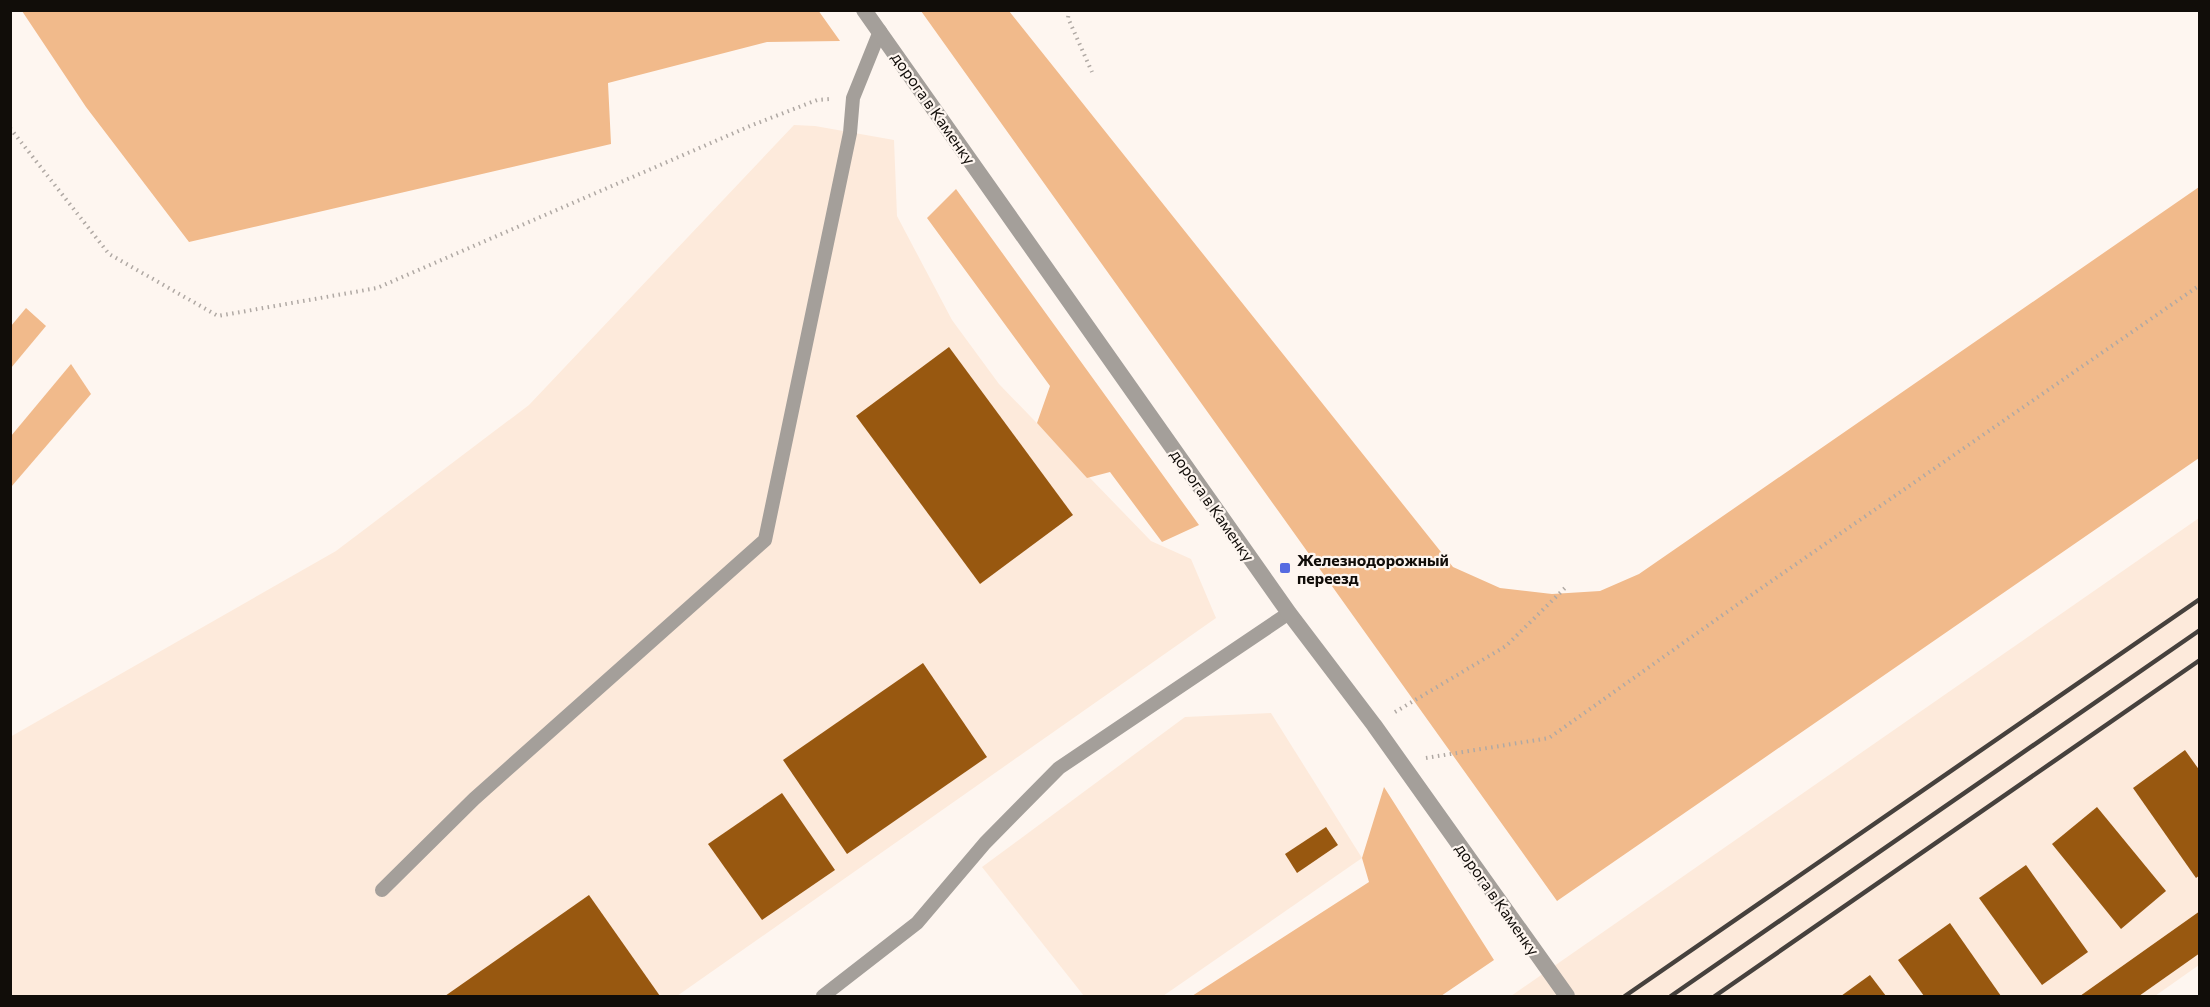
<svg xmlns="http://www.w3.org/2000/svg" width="2210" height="1007" viewBox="0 0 2210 1007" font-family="Commissioner,sans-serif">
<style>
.built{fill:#fdeadb}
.green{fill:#f1ba8b}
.building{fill:#985810}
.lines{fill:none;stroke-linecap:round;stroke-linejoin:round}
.path{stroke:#b0a9a4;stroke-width:4;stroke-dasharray:1.5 4.5;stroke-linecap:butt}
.service{stroke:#a49f9a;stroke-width:14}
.tertiary{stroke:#a49f9a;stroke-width:16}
.rail{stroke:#46413d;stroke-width:4.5}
.poi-dot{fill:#566be1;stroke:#fef6f0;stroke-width:2}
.labels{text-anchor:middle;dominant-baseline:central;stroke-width:4.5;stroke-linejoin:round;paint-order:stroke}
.street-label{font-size:16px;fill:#110d09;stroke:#fef6f0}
.poi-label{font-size:16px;font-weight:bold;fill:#110d09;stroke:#fef6f0;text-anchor:start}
</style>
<rect width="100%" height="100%" fill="#fef6f0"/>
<g class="built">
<polygon points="794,125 815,126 894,140 897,216 952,320 999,384 1151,541 1191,559 1216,618 677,996 11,996 10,737 336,551 529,405"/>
<polygon points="2199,518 2199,965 2155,996 1511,996"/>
<polygon points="1271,713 1362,858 1163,996 1084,996 982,867 1185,717"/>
</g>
<g class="green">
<polygon points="818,10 840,41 767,42 608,83 611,144 189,242 86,107 22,11"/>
<polygon points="921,11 1009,11 1453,567 1500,588 1552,594 1600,591 1639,574 2199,187 2199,458 1557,901"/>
<polygon points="956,189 1199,525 1162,542 1110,472 1087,478 1037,423 1050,386 927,218"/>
<polygon points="26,308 46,326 11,368 11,326"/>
<polygon points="71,364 91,394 11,487 11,436"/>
<polygon points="1384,787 1494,960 1441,996 1192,996 1369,882 1362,858"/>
</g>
<g class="building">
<polygon points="949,347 1073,515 980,584 856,416"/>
<polygon points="923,663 987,757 847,854 783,760"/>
<polygon points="2185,750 2200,771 2200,875 2196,878 2133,788"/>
<polygon points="782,793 835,870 762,920 708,844"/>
<polygon points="2097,807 2166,891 2121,929 2052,844"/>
<polygon points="1326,827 1338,845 1297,873 1285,854"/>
<polygon points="2026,865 2088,952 2042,985 1979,898"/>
<polygon points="589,895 660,996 445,996"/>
<polygon points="2200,911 2200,953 2139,996 2080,996"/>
<polygon points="1950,923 2001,996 1924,996 1898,960"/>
<polygon points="1870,975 1886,996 1841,996"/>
</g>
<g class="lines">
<g class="path">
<polyline points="1069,10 1068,18 1092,72"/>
<polyline points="10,128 109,254 218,316 377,288 750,126 817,100 830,99"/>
<polyline points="1395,712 1506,646 1567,586"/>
<polyline points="1426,758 1549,738 1734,607 2200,285"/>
</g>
<g class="service">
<polyline points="382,890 474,799 765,540 850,133 853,98 880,31"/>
<polyline points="823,996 917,923 985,843 1059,768 1289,613"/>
</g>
<polyline class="tertiary" points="864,10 1289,613 1374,725 1567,996"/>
<g class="rail">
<polyline points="1625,996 2200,599"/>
<polyline points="1671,996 2200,630"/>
<polyline points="1715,996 2200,660"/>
</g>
</g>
<rect class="poi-dot" x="1279" y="562" width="12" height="12" rx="3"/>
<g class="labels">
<g class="street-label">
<text transform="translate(934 108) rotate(55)">дорога в Каменку</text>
<text transform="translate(1213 505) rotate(55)">дорога в Каменку</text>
<text transform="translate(1498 899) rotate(55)">дорога в Каменку</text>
</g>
<g class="poi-label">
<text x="1297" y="559">Железнодорожный<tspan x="1297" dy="18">переезд</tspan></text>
</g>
</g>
<rect width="2210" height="1007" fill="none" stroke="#110d09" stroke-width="24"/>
</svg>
